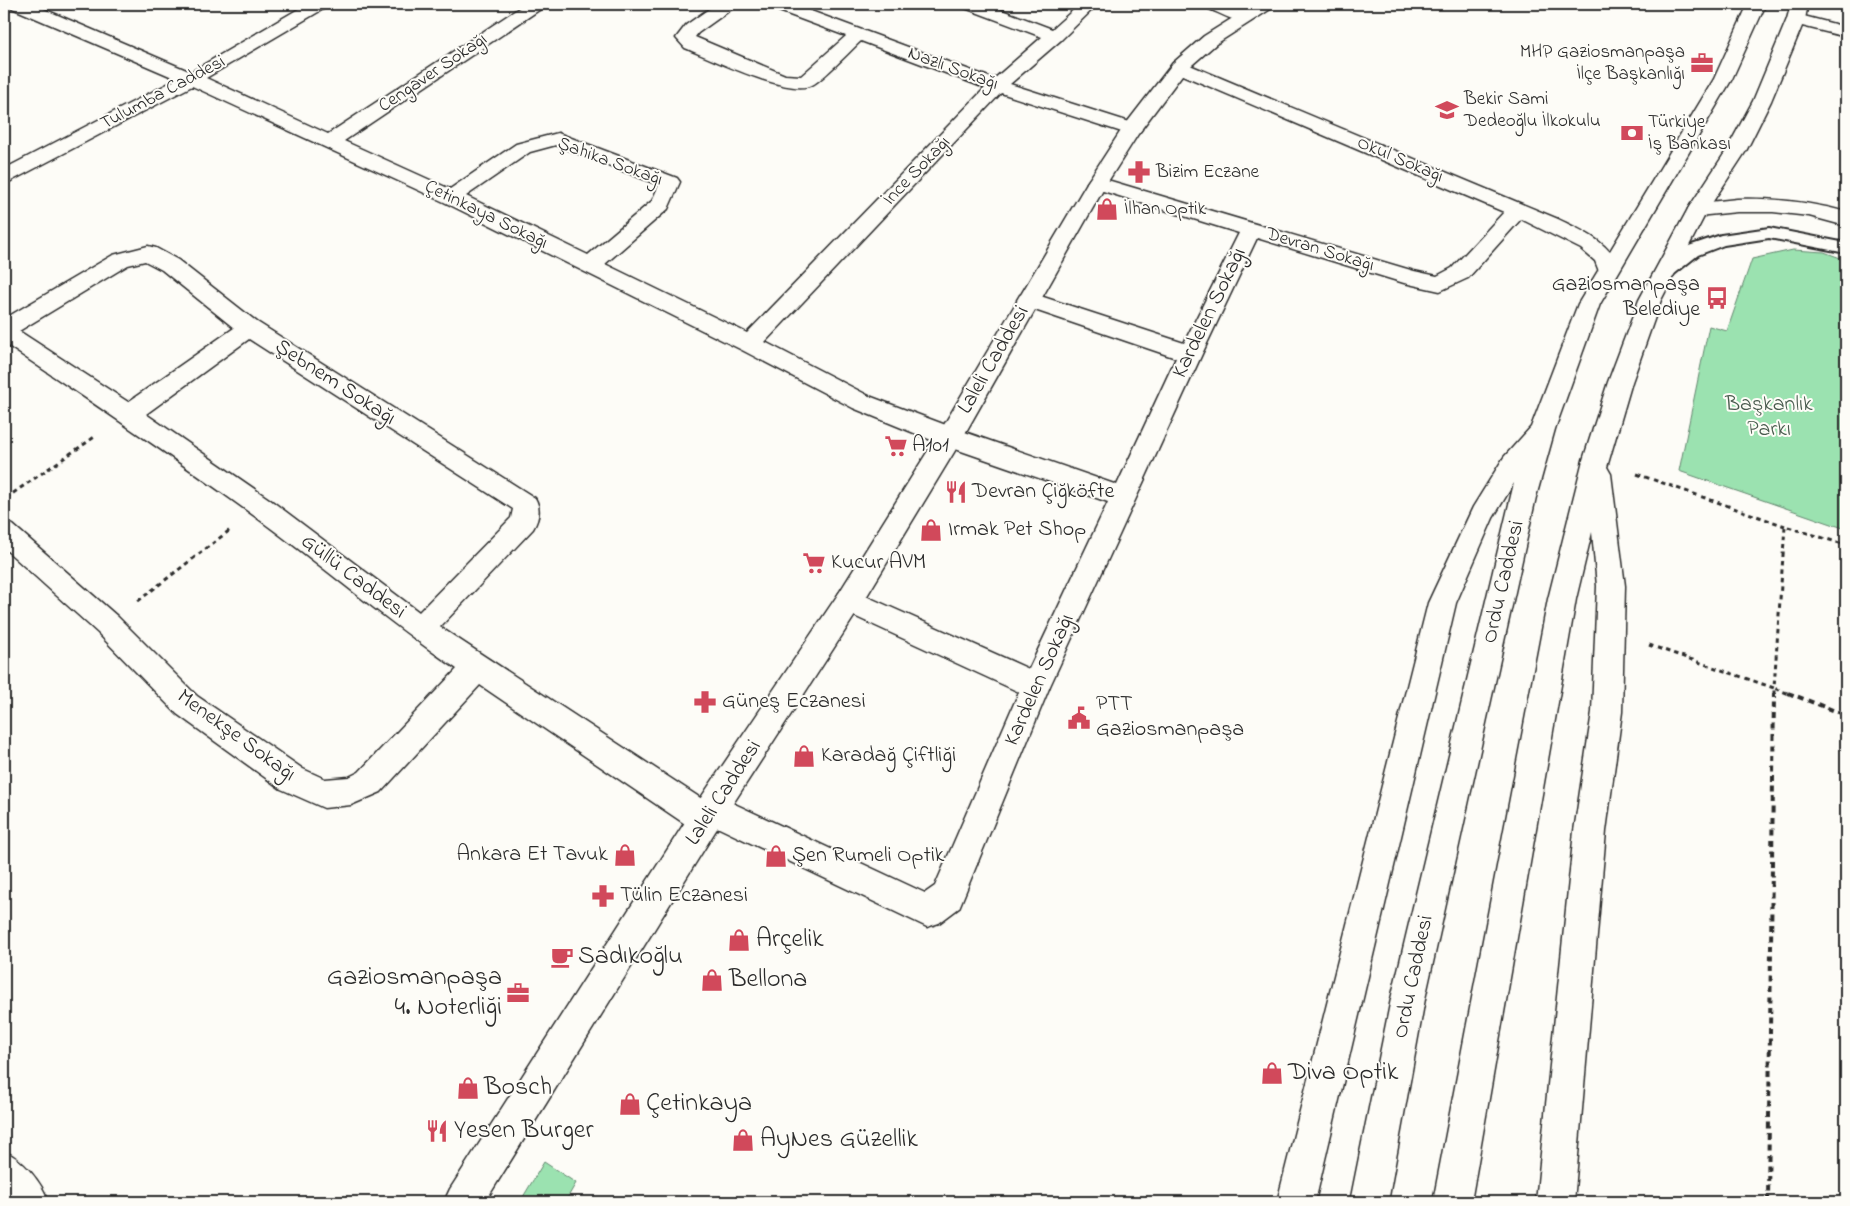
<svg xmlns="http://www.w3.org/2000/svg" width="1850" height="1206" viewBox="0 0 1850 1206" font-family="'Indie Flower',sans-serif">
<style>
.green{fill:#9be2b0;stroke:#63866e}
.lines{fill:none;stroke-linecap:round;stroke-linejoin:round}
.lane-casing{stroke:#2b2b2b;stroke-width:4}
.street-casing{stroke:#2b2b2b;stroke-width:3}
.secondary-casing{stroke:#2b2b2b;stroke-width:3}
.primary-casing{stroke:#2b2b2b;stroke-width:3}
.path-far1{stroke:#2b2b2b;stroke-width:3;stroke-dasharray:4.5 4;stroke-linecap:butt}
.path{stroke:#2b2b2b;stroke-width:4;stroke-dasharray:6 4.5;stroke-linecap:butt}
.lane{fill:#fdfcf7;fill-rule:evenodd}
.street{fill:#fdfcf7;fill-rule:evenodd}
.secondary{fill:#fdfcf7;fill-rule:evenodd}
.primary{fill:#fdfcf7;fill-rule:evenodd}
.labels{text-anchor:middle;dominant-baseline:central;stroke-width:4;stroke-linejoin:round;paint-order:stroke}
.far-poi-label{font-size:19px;fill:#2b2b2b;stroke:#fdfcf7;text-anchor:start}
.far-street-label{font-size:19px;fill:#2b2b2b;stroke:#fdfcf7}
.poi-label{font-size:22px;fill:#2b2b2b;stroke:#fdfcf7;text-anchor:start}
.street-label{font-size:22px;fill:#2b2b2b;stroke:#fdfcf7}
.park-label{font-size:22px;fill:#47594c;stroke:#fdfcf7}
.near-poi-label{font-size:26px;fill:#2b2b2b;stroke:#fdfcf7;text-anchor:start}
</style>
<rect width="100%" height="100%" fill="#fdfcf7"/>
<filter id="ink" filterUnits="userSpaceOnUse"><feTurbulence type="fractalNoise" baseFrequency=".02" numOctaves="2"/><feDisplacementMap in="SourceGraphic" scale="10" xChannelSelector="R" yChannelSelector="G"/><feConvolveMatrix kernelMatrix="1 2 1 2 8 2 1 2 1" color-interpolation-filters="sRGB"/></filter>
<g filter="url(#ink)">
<g class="green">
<polygon points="1793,250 1824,252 1846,260 1846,529 1679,471 1709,326 1727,331 1752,259"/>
<polygon points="544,1162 576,1183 565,1202 520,1202"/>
</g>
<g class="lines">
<defs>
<polygon id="lane" points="1769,228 1846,243 1846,253 1769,238 1724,245 1698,255 1668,279 1662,280 1656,279 1654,275 1686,247 1721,235"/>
<g id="street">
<path d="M10,4H32L191,72L307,4H327L325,8L206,78L328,134L525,4H544L542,8L344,141L450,189L516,144L558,133L677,178L680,182L668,209L605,264L747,333L985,88L861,41C850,51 824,79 812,85C789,97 710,58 685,48L676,38L686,25L716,4H735L733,8L698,33L695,37L785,75L801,76L846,36L771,8L768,4H792L994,79L1042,37L965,8L963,4H986L1052,29L1080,4H1098L1061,40L1010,84L1139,125L1142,129L1139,133L1132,135L1125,133L1001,93L765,342L869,396L959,430L1117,485L1176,358L1020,305L1017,300L1020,295L1028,292L1184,343L1239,233L1090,187L1087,183L1090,179L1097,177L1104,179L1414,271L1437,276L1452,268L1504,212L1173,71L1170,67L1173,63L1179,62L1185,63L1558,219C1582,231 1611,242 1619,269L1616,274L1608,276L1600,274L1595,261L1581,249L1521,219L1468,278L1440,291L1404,283L1257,238L1202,354L1050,686L959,908L939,923L927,927L717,827L716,830L705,834L694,830L480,685L381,792L351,805L324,808L281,789L177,714L98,633L4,548V522L13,525L118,617L197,696L303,769L325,779L349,777L359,772L457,669C385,620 320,563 249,512C169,454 86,398 4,343V319L113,255L148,246L156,248L178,260L257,322L535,498C541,508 539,519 533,529L440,627L702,799L713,794L724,799L925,893L935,886L1019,692L839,609L835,601L839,593L849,589L859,593L1029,669L1108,502L941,444L853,408L742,350L444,202L192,86L11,181L4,183V169L177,79L12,8ZM556,145L659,185L652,201L588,255L466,196L530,152ZM145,261L162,270L234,328L128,402L19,331L128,265ZM249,339L513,509L511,518L419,612L269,499L146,414Z"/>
<path d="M1204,4C1218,3 1245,4 1254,17L1251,21C1237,24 1220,13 1207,8Z"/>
<path d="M1737,199C1774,198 1810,202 1846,212V226L1809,216L1773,212H1737L1698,216L1691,214L1688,209L1691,204Z"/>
<path d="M4,1151C24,1160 41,1182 49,1202H6L4,1199Z"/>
</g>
<g id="secondary">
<polygon points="1255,4 1275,4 1272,8 1216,44 1185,71 1140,131 1107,183 959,444 859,609 716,830 485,1202 444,1202 450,1189 694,808 839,593 941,430 1087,183 1122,129 1173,63 1204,36"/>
<polygon points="1796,14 1846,27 1846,37 1790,23 1787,19 1790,15"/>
</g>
<g id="primary">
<polygon points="1748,4 1766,4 1732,79 1600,304 1555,429 1536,497 1425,999 1388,1202 1350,1202 1391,999 1514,483 1493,518 1456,603 1315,1202 1277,1202 1428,603 1473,507 1504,457 1531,427 1578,304 1714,79"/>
<polygon points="1791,4 1808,4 1805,19 1771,101 1746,151 1708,209 1661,300 1632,382 1607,467 1611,474 1625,586 1622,712 1606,831 1574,1202 1536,1202 1574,831 1592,712 1597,586 1592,532 1576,599 1471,1202 1433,1202 1548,599 1583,460 1608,382 1639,300 1688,209 1726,151 1753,101 1787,19"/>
</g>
</defs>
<use href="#lane" class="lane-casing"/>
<use href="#street" class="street-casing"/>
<use href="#secondary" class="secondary-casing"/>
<use href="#primary" class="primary-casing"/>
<g class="path-far1">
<polyline points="1637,474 1785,526"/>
<polyline points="6,498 96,436"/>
<polyline points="138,601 230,530"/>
<polyline points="1649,645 1774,688 1785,526 1846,545"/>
<polyline points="1774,695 1774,688 1792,695"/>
</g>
<g class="path">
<polyline points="1788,693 1846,715"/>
<polyline points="1768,1202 1774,693"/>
</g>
<use href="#lane" class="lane"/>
<use href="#street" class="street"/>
<use href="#secondary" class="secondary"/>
<use href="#primary" class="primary"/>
</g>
</g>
<defs>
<symbol id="office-bare" viewBox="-9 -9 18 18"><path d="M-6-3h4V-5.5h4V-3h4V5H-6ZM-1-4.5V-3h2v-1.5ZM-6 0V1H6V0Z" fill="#d1495b" stroke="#fdfcf7" stroke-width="2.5" paint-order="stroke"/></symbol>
<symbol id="school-bare" viewBox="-9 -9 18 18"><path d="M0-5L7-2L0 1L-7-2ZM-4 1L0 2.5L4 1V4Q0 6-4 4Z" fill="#d1495b" stroke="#fdfcf7" stroke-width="2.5" paint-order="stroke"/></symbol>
<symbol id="bank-bare" viewBox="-9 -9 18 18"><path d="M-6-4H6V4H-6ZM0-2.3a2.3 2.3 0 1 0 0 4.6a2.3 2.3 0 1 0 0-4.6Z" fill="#d1495b" stroke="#fdfcf7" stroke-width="2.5" paint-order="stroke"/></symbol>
<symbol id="pharmacy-bare" viewBox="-9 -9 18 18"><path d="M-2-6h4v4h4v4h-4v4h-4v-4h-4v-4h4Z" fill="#d1495b" stroke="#fdfcf7" stroke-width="2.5" paint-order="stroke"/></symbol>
<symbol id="shop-bare" viewBox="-9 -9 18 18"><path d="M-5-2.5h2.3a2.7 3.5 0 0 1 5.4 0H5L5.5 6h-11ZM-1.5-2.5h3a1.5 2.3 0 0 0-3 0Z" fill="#d1495b" stroke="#fdfcf7" stroke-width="2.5" paint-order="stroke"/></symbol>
<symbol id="bus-bare" viewBox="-9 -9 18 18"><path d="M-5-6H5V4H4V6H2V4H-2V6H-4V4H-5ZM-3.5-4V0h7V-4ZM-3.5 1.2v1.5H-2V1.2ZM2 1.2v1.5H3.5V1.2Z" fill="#d1495b" stroke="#fdfcf7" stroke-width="2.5" paint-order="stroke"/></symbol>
<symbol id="supermarket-bare" viewBox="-9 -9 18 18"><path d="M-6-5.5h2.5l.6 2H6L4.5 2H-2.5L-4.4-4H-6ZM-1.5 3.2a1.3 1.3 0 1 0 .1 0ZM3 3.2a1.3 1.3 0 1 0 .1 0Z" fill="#d1495b" stroke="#fdfcf7" stroke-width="2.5" paint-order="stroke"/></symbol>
<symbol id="restaurant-bare" viewBox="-9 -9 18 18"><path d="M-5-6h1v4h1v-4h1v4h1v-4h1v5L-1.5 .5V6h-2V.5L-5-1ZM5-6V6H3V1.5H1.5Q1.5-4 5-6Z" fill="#d1495b" stroke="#fdfcf7" stroke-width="2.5" paint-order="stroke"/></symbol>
<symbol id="civic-bare" viewBox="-9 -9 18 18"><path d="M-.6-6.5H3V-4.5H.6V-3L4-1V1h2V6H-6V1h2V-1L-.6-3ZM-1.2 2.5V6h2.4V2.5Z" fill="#d1495b" stroke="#fdfcf7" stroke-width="2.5" paint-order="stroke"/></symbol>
<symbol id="cafe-bare" viewBox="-9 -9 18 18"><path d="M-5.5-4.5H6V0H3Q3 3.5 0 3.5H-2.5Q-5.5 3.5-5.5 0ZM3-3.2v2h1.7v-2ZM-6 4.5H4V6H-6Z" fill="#d1495b" stroke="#fdfcf7" stroke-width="2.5" paint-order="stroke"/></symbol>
</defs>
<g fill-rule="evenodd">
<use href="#office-bare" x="1686" y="47" width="32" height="32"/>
<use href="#school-bare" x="1431" y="94" width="32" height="32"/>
<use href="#bank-bare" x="1616" y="117" width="32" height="32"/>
<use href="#pharmacy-bare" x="1123" y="156" width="32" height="32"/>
<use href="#shop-bare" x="1091" y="193" width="32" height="32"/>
<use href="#bus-bare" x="1701" y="282" width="32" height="32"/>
<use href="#supermarket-bare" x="880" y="430" width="32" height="32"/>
<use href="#restaurant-bare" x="940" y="476" width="32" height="32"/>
<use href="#shop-bare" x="915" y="514" width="32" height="32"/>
<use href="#supermarket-bare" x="798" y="547" width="32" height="32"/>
<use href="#pharmacy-bare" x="689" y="686" width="32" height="32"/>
<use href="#civic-bare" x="1063" y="702" width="32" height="32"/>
<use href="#shop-bare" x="788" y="740" width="32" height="32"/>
<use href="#shop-bare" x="609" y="839" width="32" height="32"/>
<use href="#shop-bare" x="760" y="840" width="32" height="32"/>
<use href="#pharmacy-bare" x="587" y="880" width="32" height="32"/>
<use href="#shop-bare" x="723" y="924" width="32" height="32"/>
<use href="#cafe-bare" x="546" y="941" width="32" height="32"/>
<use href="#shop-bare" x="696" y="964" width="32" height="32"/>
<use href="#office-bare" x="502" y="977" width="32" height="32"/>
<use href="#shop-bare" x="1256" y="1057" width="32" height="32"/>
<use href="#shop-bare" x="452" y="1072" width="32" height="32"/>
<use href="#shop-bare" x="614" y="1088" width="32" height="32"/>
<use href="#restaurant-bare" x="421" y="1115" width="32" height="32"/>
<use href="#shop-bare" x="727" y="1124" width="32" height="32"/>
</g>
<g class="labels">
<g class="far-poi-label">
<text x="1685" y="52" text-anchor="end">MHP Gaziosmanpaşa<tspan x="1685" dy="22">İlçe Başkanlığı</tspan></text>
<text x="1464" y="99">Bekir Sami<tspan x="1464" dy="22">Dedeoğlu İlkokulu</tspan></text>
<text x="1648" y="122">Türkiye<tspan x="1648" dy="22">İş Bankası</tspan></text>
<text x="1156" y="172">Bizim Eczane</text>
<text x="1124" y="209">İlhan Optik</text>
</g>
<g class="far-street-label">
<text transform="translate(953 69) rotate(20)">Nazlı Sokağı</text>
<text transform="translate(433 73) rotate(-34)">Cengaver Sokağı</text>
<text transform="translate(163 93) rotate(-28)">Tulumba Caddesi</text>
<text transform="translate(1400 160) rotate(23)">Okul Sokağı</text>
<text transform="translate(610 162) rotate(20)">Şahika Sokağı</text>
<text transform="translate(917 171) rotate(-46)">İnce Sokağı</text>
<text transform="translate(486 215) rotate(26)">Çetinkaya Sokağı</text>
<text transform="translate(1320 250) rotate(17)">Devran Sokağı</text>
</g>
<g class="poi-label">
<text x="1700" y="285" text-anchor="end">Gaziosmanpaşa<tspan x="1700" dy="25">Belediye</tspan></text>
<text x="912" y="446">A101</text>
<text x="972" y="492">Devran Çiğköfte</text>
<text x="948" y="530">Irmak Pet Shop</text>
<text x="831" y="563">Kucur AVM</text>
<text x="722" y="702">Güneş Eczanesi</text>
<text x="1096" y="705">PTT<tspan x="1096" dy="25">Gaziosmanpaşa</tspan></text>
<text x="821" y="756">Karadağ Çiftliği</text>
<text x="608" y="855" text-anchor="end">Ankara Et Tavuk</text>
<text x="792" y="856">Şen Rumeli Optik</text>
<text x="620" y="896">Tülin Eczanesi</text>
</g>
<g class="street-label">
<text transform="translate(1210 313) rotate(-64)">Kardelen Sokağı</text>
<text transform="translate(994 360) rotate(-60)">Laleli Caddesi</text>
<text transform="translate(335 383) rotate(33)">Şebnem Sokağı</text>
<text transform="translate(353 577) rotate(37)">Güllü Caddesi</text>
<text transform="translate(1504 582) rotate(-77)">Ordu Caddesi</text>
<text transform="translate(1040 680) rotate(-66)">Kardelen Sokağı</text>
<text transform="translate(236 736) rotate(36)">Menekşe Sokağı</text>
<text transform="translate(724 793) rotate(-57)">Laleli Caddesi</text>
<text transform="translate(1414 977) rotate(-78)">Ordu Caddesi</text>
</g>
<g class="park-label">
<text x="1769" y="405">Başkanlık<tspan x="1769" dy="25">Parkı</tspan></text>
</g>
<g class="near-poi-label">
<text x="756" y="940">Arçelik</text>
<text x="578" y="957">Sadıkoğlu</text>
<text x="502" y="978" text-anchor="end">Gaziosmanpaşa<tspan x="502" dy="30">4. Noterliği</tspan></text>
<text x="729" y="980">Bellona</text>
<text x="1288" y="1073">Diva Optik</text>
<text x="484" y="1088">Bosch</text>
<text x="646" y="1104">Çetinkaya</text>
<text x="454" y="1131">Yesen Burger</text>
<text x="760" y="1140">AyNes Güzellik</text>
</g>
</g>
<rect width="1850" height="1206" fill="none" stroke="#fdfcf7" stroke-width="20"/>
<rect x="10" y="10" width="1830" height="1186" fill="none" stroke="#2b2b2b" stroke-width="2" filter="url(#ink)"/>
</svg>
